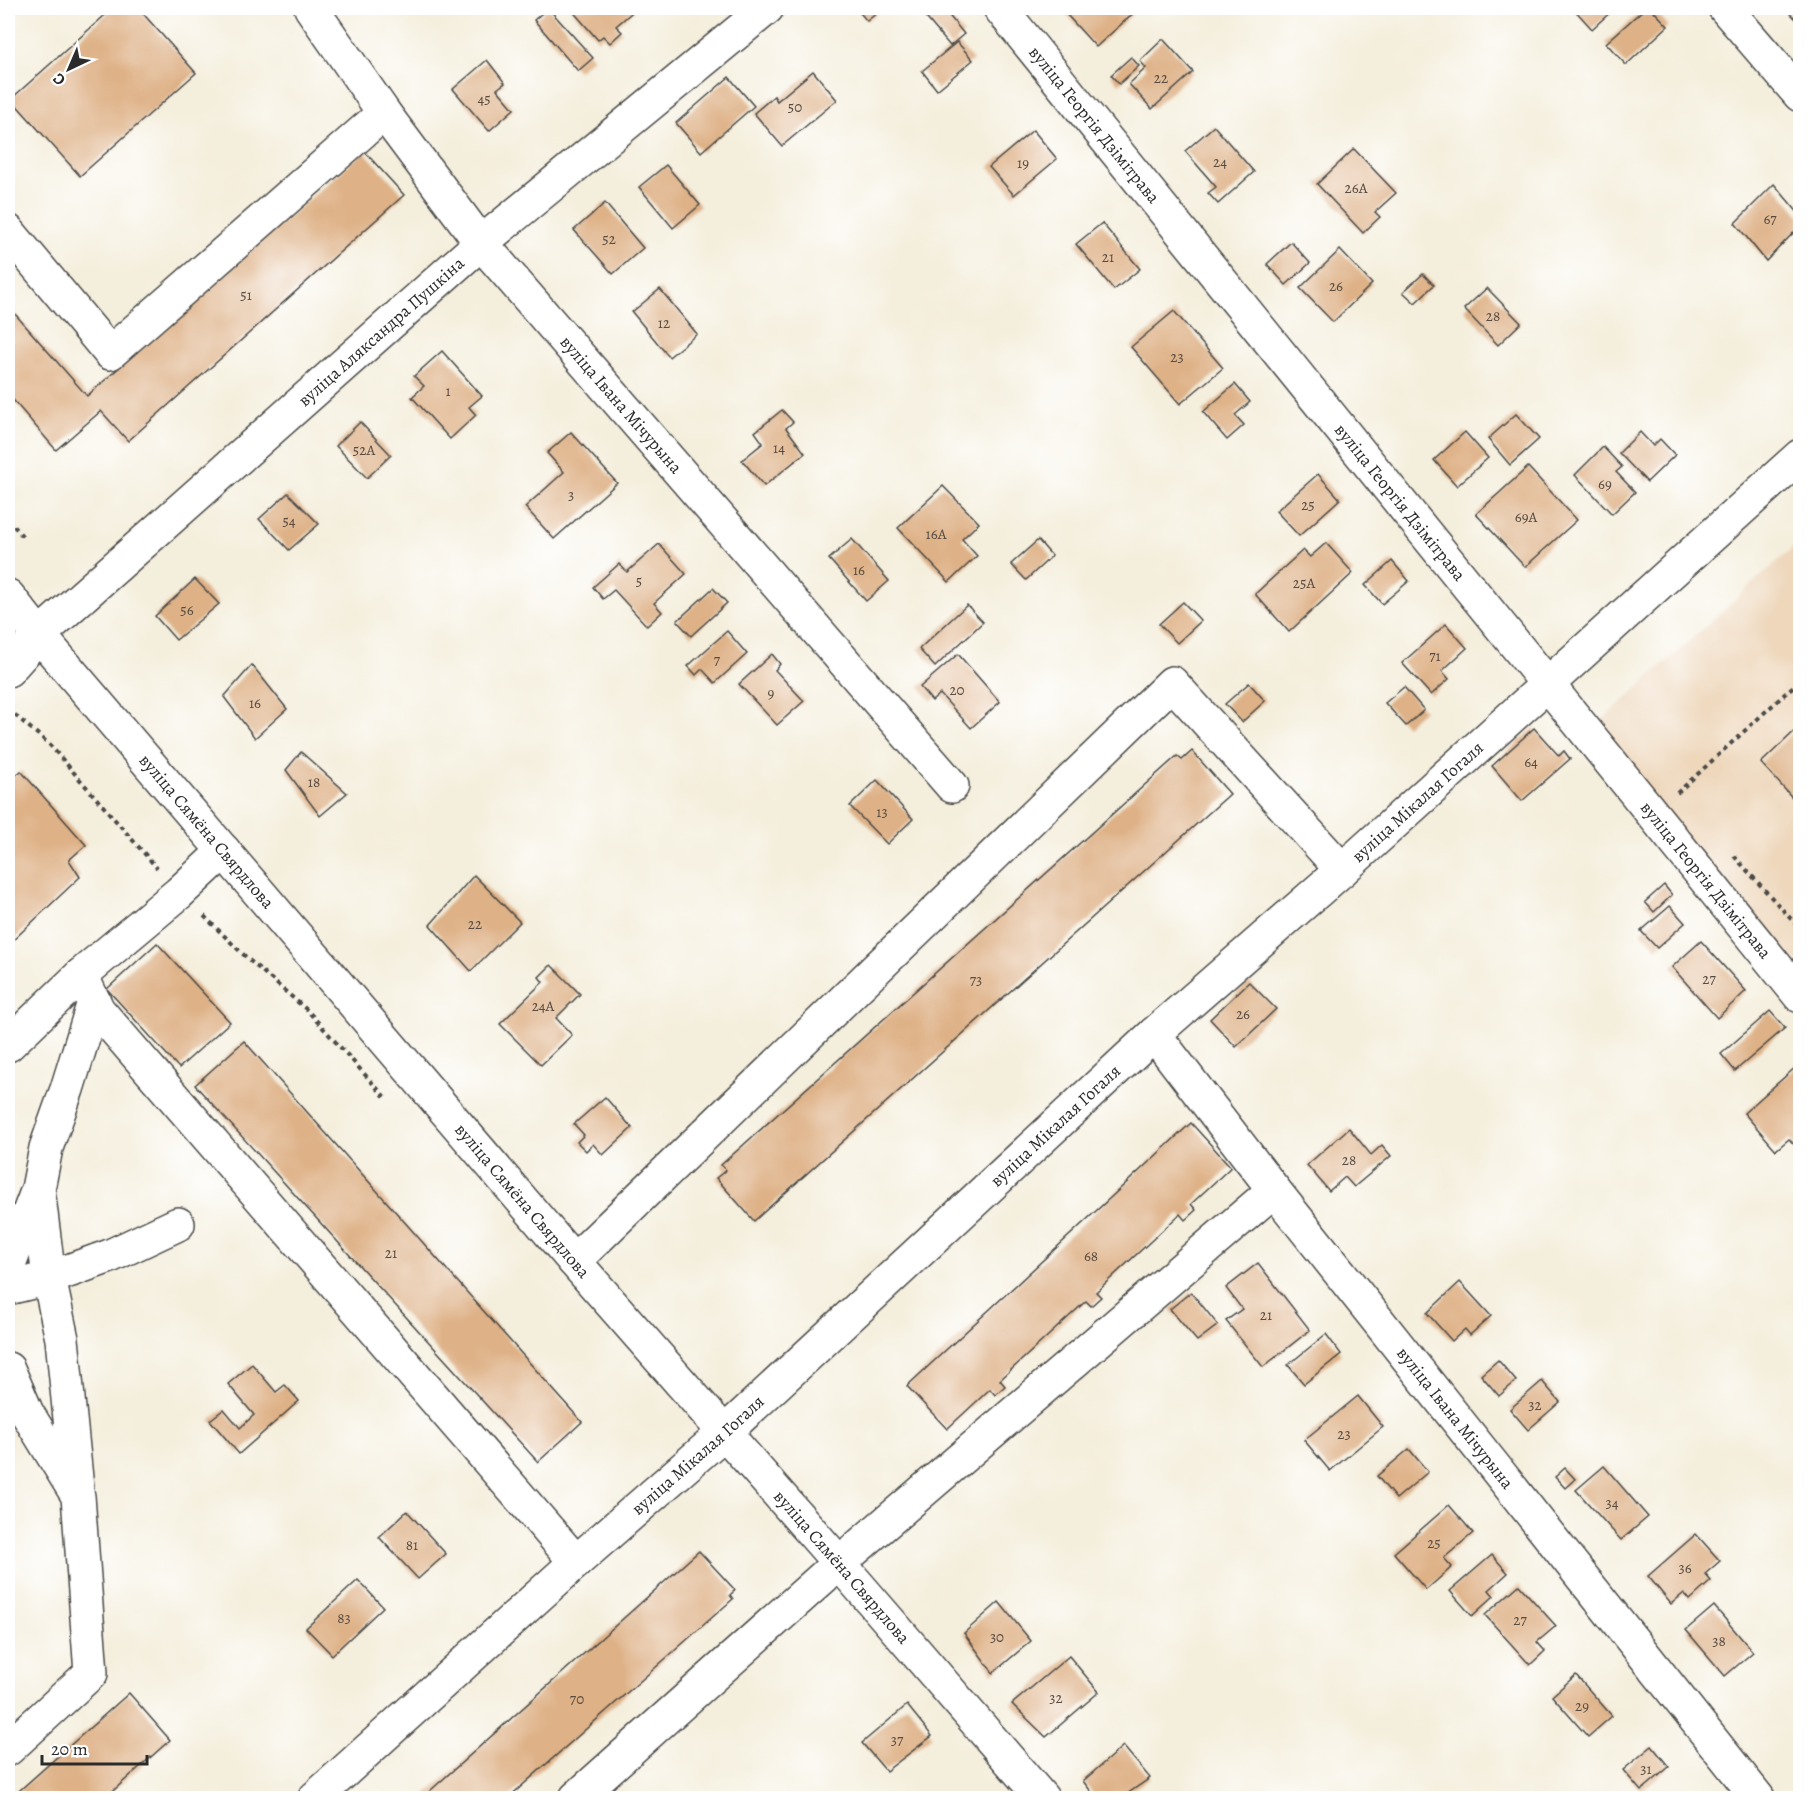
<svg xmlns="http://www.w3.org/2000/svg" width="1808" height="1806" viewBox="0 0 1808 1806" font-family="Alegreya,serif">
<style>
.built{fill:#eed7bb}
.building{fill:#deb186}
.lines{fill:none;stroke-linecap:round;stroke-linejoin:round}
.minor-casing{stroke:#494846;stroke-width:36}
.path{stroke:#494846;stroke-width:4;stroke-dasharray:4.5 4.5;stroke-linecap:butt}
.minor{stroke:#fff;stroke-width:33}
.labels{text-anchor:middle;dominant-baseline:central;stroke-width:6;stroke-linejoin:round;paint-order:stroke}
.number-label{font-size:15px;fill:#584c42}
.street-label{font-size:18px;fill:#2b2b2b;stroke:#fff}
</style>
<rect width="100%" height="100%" fill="#fff"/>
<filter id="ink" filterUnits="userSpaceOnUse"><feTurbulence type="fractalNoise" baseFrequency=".0167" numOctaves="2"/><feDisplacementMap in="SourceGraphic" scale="12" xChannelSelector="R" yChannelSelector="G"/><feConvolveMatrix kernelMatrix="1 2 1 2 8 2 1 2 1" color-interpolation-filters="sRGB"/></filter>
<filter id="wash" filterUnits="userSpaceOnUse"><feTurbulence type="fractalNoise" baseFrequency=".008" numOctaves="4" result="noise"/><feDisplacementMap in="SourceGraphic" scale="24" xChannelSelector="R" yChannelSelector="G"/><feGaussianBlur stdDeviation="1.35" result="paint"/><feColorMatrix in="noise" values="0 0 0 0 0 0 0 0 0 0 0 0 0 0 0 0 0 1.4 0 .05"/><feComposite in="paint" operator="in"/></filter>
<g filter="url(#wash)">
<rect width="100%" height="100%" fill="#f4eedc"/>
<polygon class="built" points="1800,541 1800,966 1590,731"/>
<g id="blocks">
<g class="building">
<polygon points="113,8 138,8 196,73 80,176 11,99"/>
<polygon points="548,8 593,58 578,71 534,20"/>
<polygon points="570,8 637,8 616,26 622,32 610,43 603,36 598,40"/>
<polygon points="856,8 883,8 867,21"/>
<polygon points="931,8 943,8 964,34 950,46 923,14"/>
<polygon points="1075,8 1139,8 1096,47 1067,15"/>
<polygon points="1573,8 1615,8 1592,29"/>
<polygon points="1645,8 1651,8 1668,26 1626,65 1606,43"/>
<polygon points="1785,8 1800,8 1800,23"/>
<polygon points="1163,39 1193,72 1152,109 1129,84 1146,68 1140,61"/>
<polygon points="957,42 973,60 937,90 922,71"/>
<polygon points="1131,57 1139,66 1119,84 1111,75"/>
<polygon points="487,60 505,83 497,89 514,109 489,131 453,89"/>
<polygon points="813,71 837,100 782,146 754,113 774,96 777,101"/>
<polygon points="729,77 754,106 701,152 676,123"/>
<polygon points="1214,126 1254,172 1218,204 1208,193 1216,187 1185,151"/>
<polygon points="1033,130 1057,159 1014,195 989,167"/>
<polygon points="1354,149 1396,193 1375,212 1380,217 1363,233 1317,184"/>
<polygon points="364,151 404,195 128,441 101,411 56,450 8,394 8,306 87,396"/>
<polygon points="666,165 700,205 673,228 639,187"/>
<polygon points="1774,184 1800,215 1800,226 1766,261 1735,223"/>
<polygon points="605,203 643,248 613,274 574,230"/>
<polygon points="1102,223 1140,269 1114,290 1076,244"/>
<polygon points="1291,242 1310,263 1286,285 1267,264"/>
<polygon points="1340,250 1372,284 1333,322 1300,288"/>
<polygon points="1423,274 1434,285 1415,303 1403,292"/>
<polygon points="1487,288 1521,323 1498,345 1464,309"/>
<polygon points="660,289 697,334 669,357 632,312"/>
<polygon points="1174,311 1223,368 1180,404 1131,347"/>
<polygon points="442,351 482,396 469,407 476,415 450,439 412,397 424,386 414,376"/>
<polygon points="1235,384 1250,402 1235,415 1244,425 1227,440 1203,412"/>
<polygon points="782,410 793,422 786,428 805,453 764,486 742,460 763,443 755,432"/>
<polygon points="1516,414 1539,439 1510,465 1488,439"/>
<polygon points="360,422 391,455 367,478 336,446"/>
<polygon points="571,432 617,483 554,539 525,507 564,472 547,453"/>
<polygon points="1465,432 1488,458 1457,486 1434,460"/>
<polygon points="1640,432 1653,446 1660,439 1675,455 1647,482 1619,453"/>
<polygon points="1603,447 1622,467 1616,472 1635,492 1612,514 1575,475"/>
<polygon points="1528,467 1577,520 1525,567 1476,514"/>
<polygon points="1318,474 1340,499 1299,536 1276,511"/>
<polygon points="943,486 979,523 962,539 977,556 949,582 898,528"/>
<polygon points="288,493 319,524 289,550 259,519"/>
<polygon points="852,539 889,581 866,601 829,559"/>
<polygon points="1038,540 1052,556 1026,580 1011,564"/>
<polygon points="1326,543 1353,573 1289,632 1255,594 1303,550 1310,557"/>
<polygon points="659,544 686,574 654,603 662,612 647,626 614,590 603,599 593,587 619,564 627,572"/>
<polygon points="1392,561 1409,581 1382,604 1365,585"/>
<polygon points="195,579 219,604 176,640 155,616"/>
<polygon points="713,588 727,603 691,636 677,621"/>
<polygon points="1183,602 1201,621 1177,643 1159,624"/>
<polygon points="967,605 983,622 935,667 919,649"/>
<polygon points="1446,624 1467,648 1442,671 1449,679 1431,695 1402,663"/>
<polygon points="727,631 747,654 715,683 702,669 696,675 688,666"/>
<polygon points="772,654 780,664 775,670 804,701 777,725 739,684"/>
<polygon points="958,654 1000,702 971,728 940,694 932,701 920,687"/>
<polygon points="252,665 287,709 255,738 224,697"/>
<polygon points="1249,683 1265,701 1242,722 1225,704"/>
<polygon points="1404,687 1424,710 1406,726 1385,703"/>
<polygon points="1800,726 1800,806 1761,763"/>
<polygon points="1534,728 1559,756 1564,751 1570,759 1522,801 1492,766"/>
<polygon points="1192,751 1230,794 754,1221 716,1178 726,1170 721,1165 1177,756 1182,760"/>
<polygon points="301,752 347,793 320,816 286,770"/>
<polygon points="21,771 86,845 69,860 80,877 8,945 8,782"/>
<polygon points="877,780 913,819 887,844 850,806"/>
<polygon points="474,875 520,922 471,971 430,925"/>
<polygon points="1664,885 1672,895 1654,912 1645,902"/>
<polygon points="1670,906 1685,923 1657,948 1641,931"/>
<polygon points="1701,941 1746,991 1717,1018 1672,967"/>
<polygon points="157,943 230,1022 179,1068 107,989"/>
<polygon points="551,965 580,994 556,1018 572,1035 541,1065 500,1024 543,982 539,977"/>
<polygon points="1249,982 1276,1009 1236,1047 1210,1019"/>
<polygon points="1770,1011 1785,1028 1735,1071 1721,1054"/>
<polygon points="244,1041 582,1422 538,1462 195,1085"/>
<polygon points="1797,1066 1800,1070 1800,1149 1799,1150 1789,1139 1776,1150 1744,1113"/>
<polygon points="605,1097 632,1128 603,1155 593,1144 586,1151 577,1142 584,1135 574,1124"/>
<polygon points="1191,1123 1231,1167 1191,1204 1196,1210 1185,1220 1180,1214 1096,1292 1101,1297 1091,1306 1086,1301 1000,1380 1005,1386 995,1395 990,1389 947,1429 907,1386"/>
<polygon points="1349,1128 1371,1155 1382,1145 1391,1156 1354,1187 1345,1177 1329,1191 1307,1165"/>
<polygon points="1258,1263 1310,1330 1263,1367 1226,1321 1242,1309 1226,1288"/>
<polygon points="1460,1282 1491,1316 1470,1335 1465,1329 1452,1341 1427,1313"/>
<polygon points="1191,1292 1218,1325 1197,1341 1170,1309"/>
<polygon points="1326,1334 1341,1354 1304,1384 1288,1365"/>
<polygon points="1498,1360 1516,1381 1499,1396 1481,1375"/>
<polygon points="252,1364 276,1392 285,1385 299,1401 239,1454 210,1420 224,1409 240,1428 254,1415 228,1384"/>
<polygon points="1542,1381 1560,1402 1528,1430 1510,1409"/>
<polygon points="1358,1396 1383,1427 1330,1471 1304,1440"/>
<polygon points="1409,1449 1428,1472 1396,1499 1377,1476"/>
<polygon points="1604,1466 1648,1517 1621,1540 1576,1490"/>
<polygon points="1565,1468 1575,1479 1565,1488 1555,1477"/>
<polygon points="1449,1505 1473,1533 1444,1558 1452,1567 1426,1590 1394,1553"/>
<polygon points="407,1511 446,1554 418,1579 379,1537"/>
<polygon points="1696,1534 1720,1561 1705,1574 1711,1581 1690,1600 1684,1593 1671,1604 1648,1576"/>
<polygon points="699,1551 735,1590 730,1595 733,1599 508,1798 422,1798"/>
<polygon points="1492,1555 1508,1573 1489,1590 1494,1596 1472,1616 1450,1591"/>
<polygon points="358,1580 383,1607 332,1655 306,1628"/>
<polygon points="1519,1585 1556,1626 1537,1642 1545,1651 1530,1665 1485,1615"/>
<polygon points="999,1602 1031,1641 993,1673 964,1633"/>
<polygon points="1714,1606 1753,1652 1725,1676 1686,1630"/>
<polygon points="1069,1656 1099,1692 1046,1737 1012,1704"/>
<polygon points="1576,1675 1612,1716 1588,1737 1552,1696"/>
<polygon points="129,1693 170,1740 105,1798 11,1798"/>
<polygon points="907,1705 932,1736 886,1771 862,1743"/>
<polygon points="1123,1746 1150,1778 1121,1798 1096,1798 1083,1781"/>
<polygon points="1652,1746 1669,1767 1641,1791 1623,1770"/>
</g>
</g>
</g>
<g filter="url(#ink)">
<use href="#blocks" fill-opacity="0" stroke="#494846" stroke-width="1.5"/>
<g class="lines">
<defs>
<g id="minor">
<path id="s1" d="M311,8L384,113L481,243L952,786"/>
<path id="s2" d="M1000,8L1800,996"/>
<polyline points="1725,8 1800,95"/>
<polyline points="8,231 110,353 384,113"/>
<path id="s3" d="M8,596L39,635L574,1261L839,1563L1042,1798"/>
<path id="s4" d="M8,670L39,635L481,243L767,8"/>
<polyline points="81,975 98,1010 576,1562"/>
<path id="s5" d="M1154,1034L1274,1190L1758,1798"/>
<polyline points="8,1045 81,975 179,893 224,851"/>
<polyline points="38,1189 49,1278 62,1339 77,1488"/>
<polyline points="574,1261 1172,683 1342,870"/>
<polyline points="8,1268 38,1189 46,1148 67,1089 94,1002"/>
<polyline points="8,1288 49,1278 110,1256 178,1224"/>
<polyline points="8,1369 27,1413 78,1496 91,1673 8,1749"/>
<path id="s6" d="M315,1798L576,1562L725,1432L1154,1034L1342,870L1800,456"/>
<polyline points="576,1798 839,1563 1274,1190"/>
</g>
</defs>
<use href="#minor" class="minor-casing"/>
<g class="path">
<polyline points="8,519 24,538"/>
<polyline points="8,709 49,744 157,868"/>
<polyline points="1677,793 1800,680"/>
<polyline points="1734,856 1800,929"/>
<polyline points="204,916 249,960 307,1010 385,1097"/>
</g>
<use href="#minor" class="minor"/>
</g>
</g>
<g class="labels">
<g class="number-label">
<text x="1161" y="78">22</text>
<text x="484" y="99">45</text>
<text x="795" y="107">50</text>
<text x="1220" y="162">24</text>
<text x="1023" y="163">19</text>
<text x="1356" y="188">26А</text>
<text x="1770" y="219">67</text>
<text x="609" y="239">52</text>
<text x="1108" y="257">21</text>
<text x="1336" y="286">26</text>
<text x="246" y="295">51</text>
<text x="1493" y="316">28</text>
<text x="664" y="323">12</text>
<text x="1177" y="357">23</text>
<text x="448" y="391">1</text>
<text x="779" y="448">14</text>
<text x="364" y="450">52А</text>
<text x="1605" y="484">69</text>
<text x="571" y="495">3</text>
<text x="1308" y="505">25</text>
<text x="1526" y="517">69А</text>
<text x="289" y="521">54</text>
<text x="936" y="534">16А</text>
<text x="859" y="570">16</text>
<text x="639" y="581">5</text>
<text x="1304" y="583">25А</text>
<text x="187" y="610">56</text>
<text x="1435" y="656">71</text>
<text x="717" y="660">7</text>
<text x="957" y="690">20</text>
<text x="771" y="693">9</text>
<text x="255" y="703">16</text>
<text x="1531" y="762">64</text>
<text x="314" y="782">18</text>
<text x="882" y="812">13</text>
<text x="475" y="924">22</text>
<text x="1709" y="979">27</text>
<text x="976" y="980">73</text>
<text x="543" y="1006">24А</text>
<text x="1243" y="1014">26</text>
<text x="1349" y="1160">28</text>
<text x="391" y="1253">21</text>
<text x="1091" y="1256">68</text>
<text x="1266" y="1315">21</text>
<text x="1535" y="1405">32</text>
<text x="1344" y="1434">23</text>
<text x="1612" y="1503">34</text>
<text x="1434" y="1543">25</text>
<text x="412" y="1545">81</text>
<text x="1685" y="1568">36</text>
<text x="344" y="1618">83</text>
<text x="1520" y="1620">27</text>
<text x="997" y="1637">30</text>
<text x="1719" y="1641">38</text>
<text x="1056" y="1698">32</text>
<text x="577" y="1699">70</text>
<text x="1582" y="1706">29</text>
<text x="897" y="1740">37</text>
<text x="1646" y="1769">31</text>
</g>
<g class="street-label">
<text stroke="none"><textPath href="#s2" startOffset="150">вуліца Георгія Дзімітрава</textPath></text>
<text stroke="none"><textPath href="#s4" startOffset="504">вуліца Аляксандра Пушкіна</textPath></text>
<text stroke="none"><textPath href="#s1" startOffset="504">вуліца Івана Мічурына</textPath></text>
<text stroke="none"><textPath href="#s2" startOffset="636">вуліца Георгія Дзімітрава</textPath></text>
<text stroke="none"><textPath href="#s6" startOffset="1486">вуліца Мікалая Гогаля</textPath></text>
<text stroke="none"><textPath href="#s3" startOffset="308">вуліца Сямёна Свярдлова</textPath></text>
<text stroke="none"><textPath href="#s2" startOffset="1122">вуліца Георгія Дзімітрава</textPath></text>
<text stroke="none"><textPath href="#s6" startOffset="1000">вуліца Мікалая Гогаля</textPath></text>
<text stroke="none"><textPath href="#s3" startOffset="794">вуліца Сямёна Свярдлова</textPath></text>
<text stroke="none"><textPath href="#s5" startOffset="488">вуліца Івана Мічурына</textPath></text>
<text stroke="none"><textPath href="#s6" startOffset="514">вуліца Мікалая Гогаля</textPath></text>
<text stroke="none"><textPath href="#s3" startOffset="1280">вуліца Сямёна Свярдлова</textPath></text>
</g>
</g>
<rect width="1808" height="1806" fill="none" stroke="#fff" stroke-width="30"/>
<g transform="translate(69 69) rotate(224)" stroke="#ffffff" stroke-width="4.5" paint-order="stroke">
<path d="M0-4.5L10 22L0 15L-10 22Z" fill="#2b2b2b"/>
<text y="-9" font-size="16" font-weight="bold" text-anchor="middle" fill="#2b2b2b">С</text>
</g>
<path d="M42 1755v9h105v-9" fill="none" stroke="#2b2b2b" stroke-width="3"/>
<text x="51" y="1755" font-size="18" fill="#2b2b2b" stroke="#ffffff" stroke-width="4.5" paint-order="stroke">20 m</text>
</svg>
